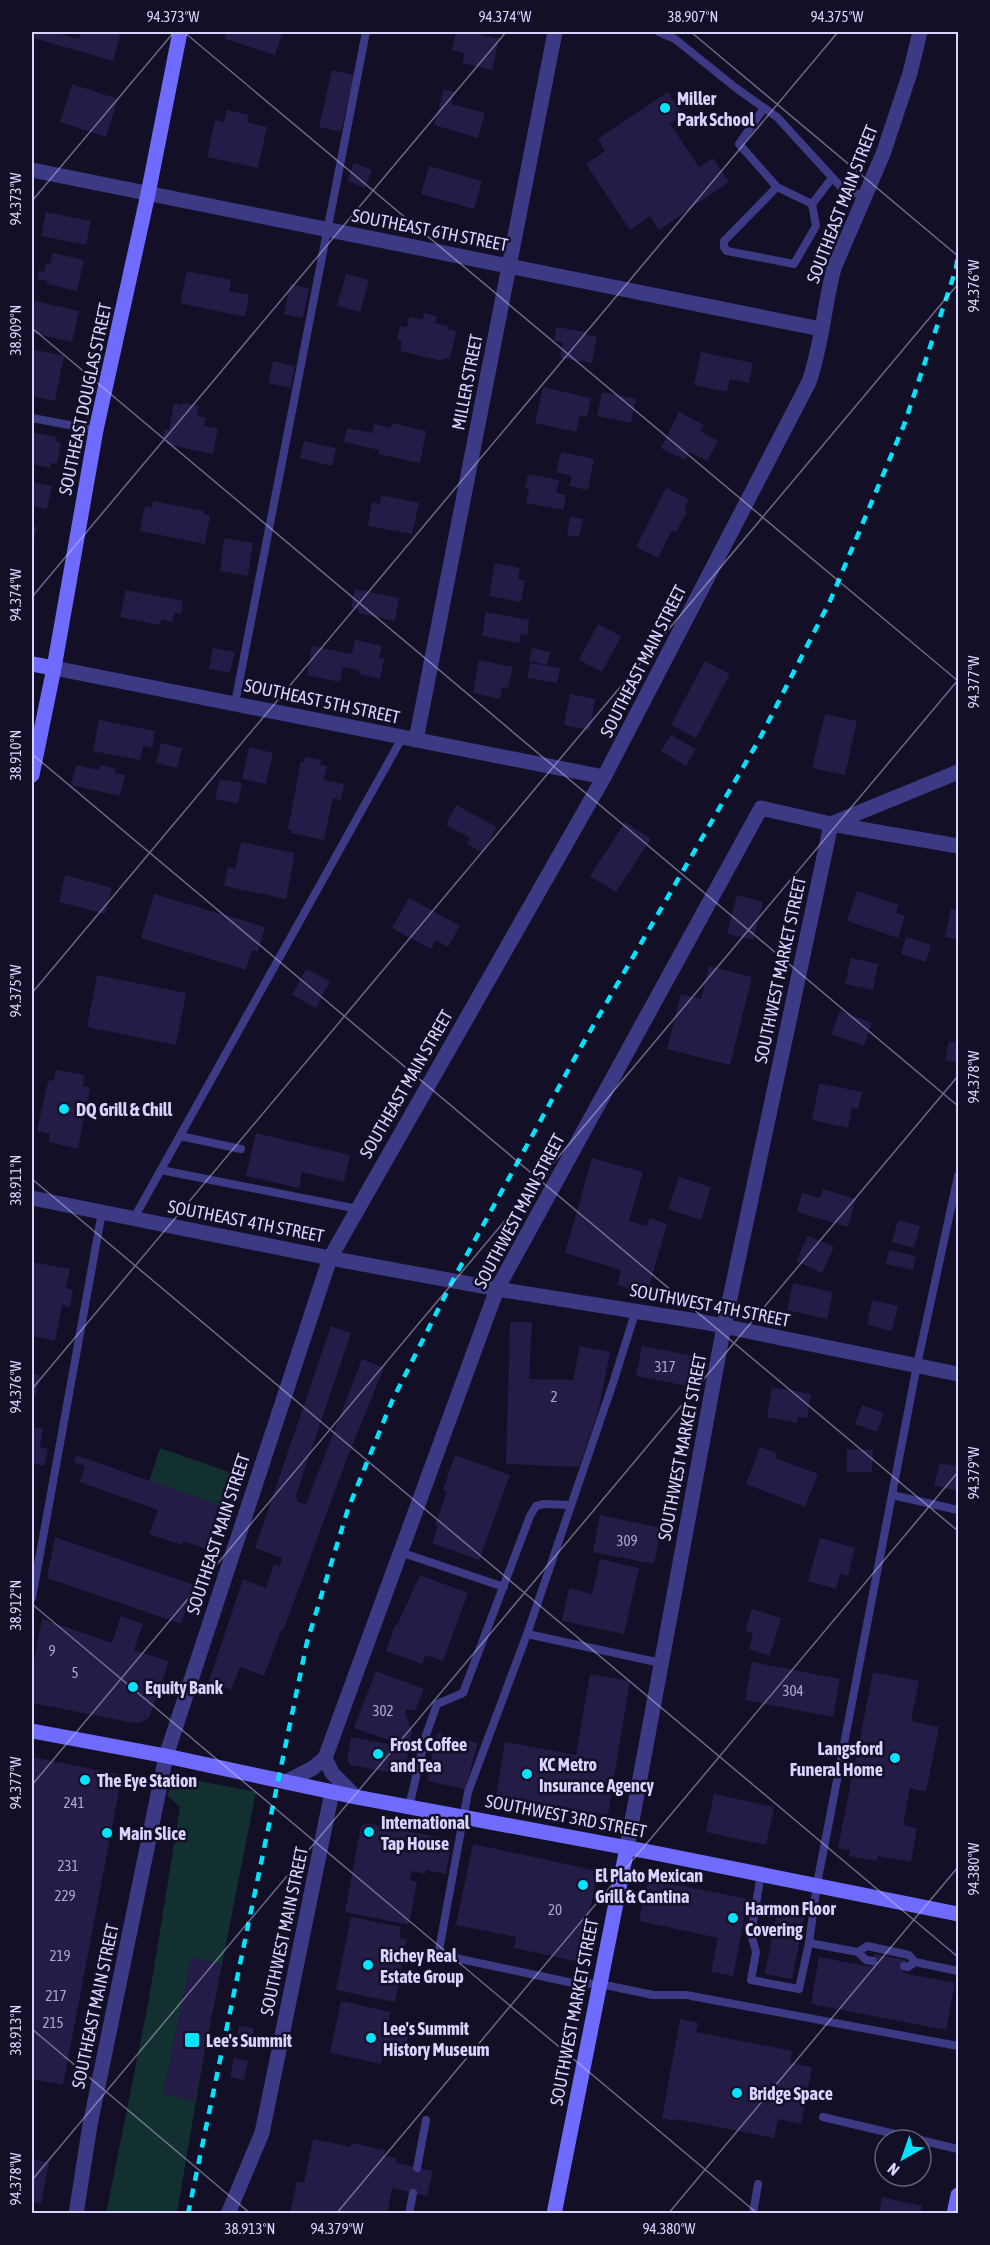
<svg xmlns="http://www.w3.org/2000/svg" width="990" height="2245" viewBox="0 0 990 2245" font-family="'Asap Condensed',sans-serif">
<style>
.green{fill:#12302f}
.building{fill:#241b47}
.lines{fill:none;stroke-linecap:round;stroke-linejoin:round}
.lane{stroke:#3d3a85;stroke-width:8}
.street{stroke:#3d3a85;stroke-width:15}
.secondary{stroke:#6f6bff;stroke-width:15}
.rail{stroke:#00e5ff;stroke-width:4.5;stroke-dasharray:9 8;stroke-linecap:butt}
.ticks{fill:none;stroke:#d9d4ff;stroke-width:1.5;stroke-opacity:0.45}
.poi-dot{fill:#00e5ff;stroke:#130f26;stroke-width:2}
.labels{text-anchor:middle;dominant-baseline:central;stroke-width:5;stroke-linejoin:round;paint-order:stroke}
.number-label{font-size:15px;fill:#aca6d1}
.poi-label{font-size:18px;font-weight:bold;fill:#d9d4ff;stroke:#130f26;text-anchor:start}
.street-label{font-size:18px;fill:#d9d4ff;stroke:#130f26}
.neatline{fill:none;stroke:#d9d4ff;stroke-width:2}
.ticks-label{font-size:15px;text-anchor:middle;fill:#d9d4ff}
</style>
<rect width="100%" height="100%" fill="#130f26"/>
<g class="green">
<polygon points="160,1448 232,1473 221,1506 149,1481"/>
<polygon points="185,1778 256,1792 203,2060 177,2213 106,2214 149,1999 180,1807 167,1795 173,1783"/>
</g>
<g class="building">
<polygon points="36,32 53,32 79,39 81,32 110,32 120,35 113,61 34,38"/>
<polygon points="227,32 283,32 275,55 225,39"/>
<polygon points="456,32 477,32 476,33 499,39 492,70 462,63 465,53 452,50"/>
<polygon points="332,70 354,75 341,132 319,127"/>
<polygon points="72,84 118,99 106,137 60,122"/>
<polygon points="444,89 454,92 451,104 485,113 478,138 434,125"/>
<polygon points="668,92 683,115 670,124 699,167 713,158 729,182 659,230 650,216 630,230 586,164 605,151 598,139"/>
<polygon points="227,110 249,115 247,122 267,127 258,168 207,157 215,120 224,122"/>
<polygon points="354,163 372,170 365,188 347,181"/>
<polygon points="429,166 482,181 474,209 421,194"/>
<polygon points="46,212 91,221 86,245 41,236"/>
<polygon points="53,253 84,260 77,291 47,284 47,281 37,279 39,271 44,272 46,263 50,264"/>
<polygon points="187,271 231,280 229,291 249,295 245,317 180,303"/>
<polygon points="346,274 369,280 360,312 337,306"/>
<polygon points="290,284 309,288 303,318 284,314"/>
<polygon points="35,301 79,311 72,342 32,333 32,318"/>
<polygon points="424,313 437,316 435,323 448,326 448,329 456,331 450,359 444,358 443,361 400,351 402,341 397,340 400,326 407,327 409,317 423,320"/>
<polygon points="556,327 586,332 586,335 597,337 592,363 560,358 563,342 554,341"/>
<polygon points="32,349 64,356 55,401 32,396"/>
<polygon points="701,352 753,363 749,383 730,379 727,392 694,385"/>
<polygon points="273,361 295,366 291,388 268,383"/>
<polygon points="543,387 591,398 587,417 580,416 576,432 535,423"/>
<polygon points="602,392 636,399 631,423 597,416"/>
<polygon points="174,403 182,405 183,403 199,406 197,416 206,418 204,426 218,428 213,454 166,444 167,439 163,438 165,429 169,430"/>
<polygon points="679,412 704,425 700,431 718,441 707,461 689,452 685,460 661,448"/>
<polygon points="392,423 426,431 420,463 378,454 379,450 344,442 347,428 372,433 374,424 391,428"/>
<polygon points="32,432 56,437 55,441 61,443 57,464 51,463 50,468 32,464"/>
<polygon points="304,441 336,448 332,466 300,458"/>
<polygon points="561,452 594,459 588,490 569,486 572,476 556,472"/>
<polygon points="528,474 559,480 556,493 566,495 563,510 526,503 529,489 525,488"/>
<polygon points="32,482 52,486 47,509 32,506"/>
<polygon points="666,488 689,499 684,510 687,512 676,532 672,530 658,558 636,547"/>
<polygon points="381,495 419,503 412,534 368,526 372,502 380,504"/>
<polygon points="153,501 204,511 204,514 210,515 205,544 140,531 145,506 152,507"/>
<polygon points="570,516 583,519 579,537 567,535"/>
<polygon points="32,526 37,527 32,550"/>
<polygon points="224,538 253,543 248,576 220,571"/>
<polygon points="495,563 520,568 518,579 525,581 521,602 489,596"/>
<polygon points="355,589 399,598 395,621 358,613 358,609 351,607"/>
<polygon points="126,590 183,601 181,614 174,613 172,622 161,619 160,625 120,617"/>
<polygon points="486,612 529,620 527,635 521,634 519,643 482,636"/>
<polygon points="598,624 621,636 602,672 579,660"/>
<polygon points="355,640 382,646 379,658 384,658 380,679 359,674 359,670 343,667 340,682 307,675 312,646 352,654"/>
<polygon points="213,648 235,652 230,673 209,669"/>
<polygon points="532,648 550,652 547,665 529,661"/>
<polygon points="479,660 513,667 508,688 502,687 500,699 473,693"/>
<polygon points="705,661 730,674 696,738 671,725"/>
<polygon points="530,663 560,668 557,683 527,678"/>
<polygon points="570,694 595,699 590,730 564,725"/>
<polygon points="825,714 857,721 845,775 812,768"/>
<polygon points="99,720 155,731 152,748 143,746 140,760 93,751"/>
<polygon points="671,735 696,749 686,766 661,751"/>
<polygon points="161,743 182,748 177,768 156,763"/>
<polygon points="249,747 273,753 266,784 242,779"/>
<polygon points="305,757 321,760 320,765 327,766 324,780 344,784 341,800 333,798 324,840 291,833 292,830 288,829 301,761 304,762"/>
<polygon points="76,765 99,770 100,765 116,769 115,773 125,775 120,796 71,785"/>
<polygon points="220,779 242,783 238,803 215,799"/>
<polygon points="456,805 497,827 483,853 467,844 470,838 446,825"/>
<polygon points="625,822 651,839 616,892 590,876"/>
<polygon points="241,842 295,853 286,899 224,886 228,867 235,869"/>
<polygon points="65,875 112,888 105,914 59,902"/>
<polygon points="857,891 899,905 896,913 905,916 898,938 847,921"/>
<polygon points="154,894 265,927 258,952 252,950 246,970 141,938"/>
<polygon points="737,895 763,902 753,940 727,934"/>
<polygon points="409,898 460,926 448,947 436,940 431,949 392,928"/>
<polygon points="951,909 958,911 958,940 945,937"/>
<polygon points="906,937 931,945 926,962 901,954"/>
<polygon points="851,958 878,964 873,990 845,984"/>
<polygon points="709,966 752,977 730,1065 667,1049 681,994 701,999"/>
<polygon points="306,969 330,981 316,1008 292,995"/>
<polygon points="97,975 186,993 176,1045 87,1027"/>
<polygon points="840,1011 872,1023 864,1046 831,1034"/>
<polygon points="949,1041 958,1043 958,1063 945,1060"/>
<polygon points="56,1070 85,1075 83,1086 90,1087 78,1149 49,1142 50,1134 37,1131 48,1081 54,1080"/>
<polygon points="819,1083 862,1092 858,1109 852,1108 848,1128 812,1120"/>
<polygon points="256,1133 350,1155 344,1182 302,1172 299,1188 246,1176"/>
<polygon points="592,1158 643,1172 629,1221 647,1226 649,1218 667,1224 647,1294 617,1285 621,1270 565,1253"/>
<polygon points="679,1177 711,1187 701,1220 668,1209"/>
<polygon points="823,1189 856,1199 848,1227 797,1212 802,1193 820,1198"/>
<polygon points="898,1220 920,1226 914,1248 892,1242"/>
<polygon points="808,1236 834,1247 822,1273 796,1261"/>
<polygon points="889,1250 916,1256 913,1270 886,1264"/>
<polygon points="32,1262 70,1269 66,1288 73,1290 70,1307 62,1305 55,1341 32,1336"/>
<polygon points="793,1283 833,1292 827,1319 787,1310"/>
<polygon points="872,1300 898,1306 892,1331 867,1325"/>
<polygon points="510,1322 532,1322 529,1379 573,1380 580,1346 610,1352 598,1412 579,1467 506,1464"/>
<polygon points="331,1326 351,1333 295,1498 298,1498 297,1502 306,1504 362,1359 384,1368 349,1453 283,1631 281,1630 264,1676 240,1667 231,1690 209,1681 243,1579 266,1588 274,1564 280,1566 282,1558 255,1548"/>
<polygon points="642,1346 694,1356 688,1386 636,1376"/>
<polygon points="32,1373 40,1375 36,1395 32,1394"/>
<polygon points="772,1387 811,1394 807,1418 798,1417 797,1423 767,1417"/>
<polygon points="862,1405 884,1413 877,1432 855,1424"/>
<polygon points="32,1427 43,1429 40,1447 48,1449 44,1466 32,1463"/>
<polygon points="760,1447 777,1453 775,1458 818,1474 805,1507 746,1484"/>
<polygon points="847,1449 873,1450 872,1472 847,1472"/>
<polygon points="958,1454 958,1491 934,1485 940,1463 955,1466"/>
<polygon points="76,1455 221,1506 206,1549 183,1541 182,1545 149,1534 158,1510 80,1482 85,1466 73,1462"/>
<polygon points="455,1455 510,1475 479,1560 432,1543 438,1526 435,1525 447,1492 443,1490"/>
<polygon points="600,1515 661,1528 654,1564 593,1552"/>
<polygon points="55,1537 194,1585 181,1624 47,1578"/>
<polygon points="820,1538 855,1548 848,1576 840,1574 836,1589 808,1581"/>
<polygon points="600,1559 639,1568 624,1634 562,1621 569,1588 592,1594"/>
<polygon points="420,1575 468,1593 443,1661 425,1655 422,1664 386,1651 395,1625 397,1625"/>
<polygon points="752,1609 781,1618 770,1656 749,1649 753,1633 745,1631"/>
<polygon points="121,1616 143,1624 134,1650 169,1661 149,1718 140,1723 134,1723 32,1703 32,1670 42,1619 112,1643"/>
<polygon points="752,1662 840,1679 833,1717 745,1700"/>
<polygon points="376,1671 424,1689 415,1711 407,1709 405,1712 412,1732 409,1747 354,1728"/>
<polygon points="873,1672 919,1681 911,1721 939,1727 926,1792 910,1788 903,1825 917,1828 911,1862 878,1856 877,1861 849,1856 850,1850 838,1848"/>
<polygon points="590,1674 630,1681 608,1815 496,1796 505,1742 576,1755"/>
<polygon points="437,1733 478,1743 465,1789 427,1781"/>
<polygon points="351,1737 409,1748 404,1775 350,1765 347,1760"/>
<polygon points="32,1757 122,1775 63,2085 32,2079"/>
<polygon points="714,1794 774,1807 766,1845 706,1832"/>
<polygon points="365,1823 452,1840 446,1874 426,1870 425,1874 412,1871 410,1880 417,1882 409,1925 345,1912 361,1826"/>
<polygon points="473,1844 598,1871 579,1962 514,1948 516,1937 456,1925"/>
<polygon points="648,1879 748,1899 733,1976 711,1972 718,1938 639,1921"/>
<polygon points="777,1912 804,1918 792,1979 765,1974"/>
<polygon points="351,1917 401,1927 399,1938 407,1940 395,2002 336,1990"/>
<polygon points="874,1954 906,1960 903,1973 955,1983 946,2030 811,2004 819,1957 871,1967"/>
<polygon points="191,1957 221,1964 194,2101 163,2094"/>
<polygon points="341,2001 390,2012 387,2028 409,2032 406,2048 386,2043 381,2064 330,2053"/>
<polygon points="680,2019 698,2023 696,2032 792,2051 790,2063 812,2067 801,2124 778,2119 774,2138 676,2119 675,2121 662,2118"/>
<polygon points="239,2026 254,2028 250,2047 236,2044"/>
<polygon points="234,2058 248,2061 244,2080 230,2077"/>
<polygon points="313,2139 351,2147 351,2143 385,2150 384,2156 397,2158 396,2163 433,2171 427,2196 392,2188 387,2214 290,2214 297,2181 304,2183"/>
<polygon points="32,2159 49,2163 41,2203 32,2202"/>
<polygon points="882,2197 922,2206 920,2214 879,2214"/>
</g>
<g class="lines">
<g class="lane">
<polyline points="659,32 675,39 736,88 777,117 841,187 865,197"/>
<polyline points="764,108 739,144 777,187 812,204 832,178"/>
<polyline points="777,187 724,241 724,247 727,251 794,264 816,226 812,204"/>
<polyline points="32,418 96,430"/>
<polyline points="235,703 366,32"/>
<polyline points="180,1136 241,1149"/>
<polyline points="161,1170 358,1209"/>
<polyline points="958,1176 917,1365 817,1884 809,1943 858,1952 867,1946 909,1955 915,1962 958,1971"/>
<polyline points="134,1218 402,738"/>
<polyline points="636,1310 613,1383 527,1634 468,1792 439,1950 446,1956 573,1983 600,1984 653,1995 686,1995 958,2046"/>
<polyline points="892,1495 958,1510"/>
<polyline points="400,1552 504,1587"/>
<polyline points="32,1598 102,1212"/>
<polyline points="527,1634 661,1663"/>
<polyline points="409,1807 425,1738 437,1704 463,1693 530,1516 536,1506 544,1504 571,1505"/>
<polyline points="761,1874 751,1934 756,1952 751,1980 799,1989 809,1943"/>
<polyline points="858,1952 866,1960 873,1961"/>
<polyline points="904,1966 908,1967 915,1962"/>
<polyline points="823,2117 958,2149"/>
<polyline points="417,2168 426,2120"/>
<polyline points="409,2214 413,2193"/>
<polyline points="753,2214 758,2184"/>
</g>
<g class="street">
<polyline points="32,170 821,329"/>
<polyline points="54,668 604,777"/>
<polyline points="416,740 555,32"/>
<polyline points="32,1198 330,1258 497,1289 703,1322 958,1374"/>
<polyline points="325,1758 332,1773 356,1797"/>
<polyline points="286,1782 313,1768 325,1758 497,1289 761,808 831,824 958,846"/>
<polyline points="627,1848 724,1326 831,824 958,772"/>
<path d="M76,2214L90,2125L166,1756L330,1258L604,777L809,382C822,345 824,306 834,268L883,154L910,73L920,32"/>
<polyline points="228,2214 262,2133 332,1792"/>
</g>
<g class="secondary">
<polyline points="32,664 54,668"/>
<polyline points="32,775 54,668 96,430 148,194 180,32"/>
<polyline points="32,1731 166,1756 356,1797 650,1852 958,1914"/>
<polyline points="554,2214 627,1848"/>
<polyline points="954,2214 958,2195"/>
</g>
<polyline class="rail" points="188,2214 307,1642 348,1509 392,1401 453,1280 582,1045 760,738 830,601 904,425 956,269 958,254"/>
</g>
<path class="ticks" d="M184,32L958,681M691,32L958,256M32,201L174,32M32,328L958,1106M32,597L506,32M32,754L958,1531M32,993L838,32M32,1179L958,1957M32,1389L958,284M32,1604L758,2214M32,1785L958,680M32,2029L251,2214M32,2180L958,1076M336,2214L958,1472M668,2214L958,1867"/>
<g class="poi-dot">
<circle cx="665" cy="108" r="6"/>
<circle cx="64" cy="1109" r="6"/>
<circle cx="133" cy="1687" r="6"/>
<circle cx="378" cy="1754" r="6"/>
<circle cx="895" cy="1758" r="6"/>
<circle cx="527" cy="1774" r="6"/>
<circle cx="85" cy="1780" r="6"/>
<circle cx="369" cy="1832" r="6"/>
<circle cx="107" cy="1833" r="6"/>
<circle cx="583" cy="1885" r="6"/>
<circle cx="733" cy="1918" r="6"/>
<circle cx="368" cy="1965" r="6"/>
<circle cx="371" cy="2038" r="6"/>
<rect x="184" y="2032" width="16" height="16" rx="3"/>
<circle cx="737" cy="2093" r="6"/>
</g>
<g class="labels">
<g class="number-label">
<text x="665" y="1366">317</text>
<text x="554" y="1396">2</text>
<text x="627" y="1540">309</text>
<text x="52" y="1650">9</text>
<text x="75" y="1672">5</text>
<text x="793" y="1690">304</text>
<text x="383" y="1710">302</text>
<text x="74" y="1802">241</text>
<text x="68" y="1865">231</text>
<text x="65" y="1895">229</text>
<text x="555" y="1909">20</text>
<text x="60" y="1955">219</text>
<text x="56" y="1995">217</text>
<text x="53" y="2022">215</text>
</g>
<g class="poi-label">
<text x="677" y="98">Miller<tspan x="677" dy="21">Park School</tspan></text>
<text x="76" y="1109">DQ Grill &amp; Chill</text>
<text x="145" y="1687">Equity Bank</text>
<text x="390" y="1744">Frost Coffee<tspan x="390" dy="21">and Tea</tspan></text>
<text x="883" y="1748" text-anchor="end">Langsford<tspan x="883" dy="21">Funeral Home</tspan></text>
<text x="539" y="1764">KC Metro<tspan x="539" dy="21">Insurance Agency</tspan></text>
<text x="97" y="1780">The Eye Station</text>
<text x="381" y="1822">International<tspan x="381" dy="21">Tap House</tspan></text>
<text x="119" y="1833">Main Slice</text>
<text x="595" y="1875">El Plato Mexican<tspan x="595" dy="21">Grill &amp; Cantina</tspan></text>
<text x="745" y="1908">Harmon Floor<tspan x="745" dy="21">Covering</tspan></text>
<text x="380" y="1955">Richey Real<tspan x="380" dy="21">Estate Group</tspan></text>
<text x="383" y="2028">Lee's Summit<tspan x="383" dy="21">History Museum</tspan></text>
<text x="206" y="2040">Lee's Summit</text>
<text x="749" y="2093">Bridge Space</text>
</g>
<g class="street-label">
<text transform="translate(842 204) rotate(-69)">SOUTHEAST MAIN STREET</text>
<text transform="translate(430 230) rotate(11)">SOUTHEAST 6TH STREET</text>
<text transform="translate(467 382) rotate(-79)">MILLER STREET</text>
<text transform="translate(85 399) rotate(-78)">SOUTHEAST DOUGLAS STREET</text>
<text transform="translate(643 661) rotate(-63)">SOUTHEAST MAIN STREET</text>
<text transform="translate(322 701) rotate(12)">SOUTHEAST 5TH STREET</text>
<text transform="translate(780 970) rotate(-78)">SOUTHWEST MARKET STREET</text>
<text transform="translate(406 1084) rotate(-60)">SOUTHEAST MAIN STREET</text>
<text transform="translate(519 1211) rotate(-62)">SOUTHWEST MAIN STREET</text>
<text transform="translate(246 1221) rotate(11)">SOUTHEAST 4TH STREET</text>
<text transform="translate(710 1305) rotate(11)">SOUTHWEST 4TH STREET</text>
<text transform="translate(682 1447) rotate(-79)">SOUTHWEST MARKET STREET</text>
<text transform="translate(218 1534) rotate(-72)">SOUTHEAST MAIN STREET</text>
<text transform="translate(566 1816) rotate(11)">SOUTHWEST 3RD STREET</text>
<text transform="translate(284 1931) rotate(-78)">SOUTHWEST MAIN STREET</text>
<text transform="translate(95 2006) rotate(-78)">SOUTHEAST MAIN STREET</text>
<text transform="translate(574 2012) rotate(-79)">SOUTHWEST MARKET STREET</text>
</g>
</g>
<rect width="990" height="2245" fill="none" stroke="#130f26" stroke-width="66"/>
<g transform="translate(903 2158) rotate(220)"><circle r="28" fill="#130f26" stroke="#625e7d" stroke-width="1.5"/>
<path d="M0-4.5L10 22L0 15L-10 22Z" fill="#00e5ff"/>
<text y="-9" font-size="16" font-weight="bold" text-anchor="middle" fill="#d9d4ff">N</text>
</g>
<rect x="33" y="33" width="924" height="2179" class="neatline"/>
<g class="ticks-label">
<text x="173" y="22">94.373°W</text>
<text x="505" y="22">94.374°W</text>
<text x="693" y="22">38.907°N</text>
<text x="837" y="22">94.375°W</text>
<text transform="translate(16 199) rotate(-90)" y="5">94.373°W</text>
<text transform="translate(974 286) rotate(-90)" y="5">94.376°W</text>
<text transform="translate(16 330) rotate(-90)" y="5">38.909°N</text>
<text transform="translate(16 595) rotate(-90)" y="5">94.374°W</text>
<text transform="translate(974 682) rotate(-90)" y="5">94.377°W</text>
<text transform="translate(16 755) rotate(-90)" y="5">38.910°N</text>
<text transform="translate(16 991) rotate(-90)" y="5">94.375°W</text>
<text transform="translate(974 1077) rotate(-90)" y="5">94.378°W</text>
<text transform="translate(16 1180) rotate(-90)" y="5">38.911°N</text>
<text transform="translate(16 1387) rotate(-90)" y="5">94.376°W</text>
<text transform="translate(974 1473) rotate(-90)" y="5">94.379°W</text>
<text transform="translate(16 1605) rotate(-90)" y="5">38.912°N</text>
<text transform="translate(16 1783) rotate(-90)" y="5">94.377°W</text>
<text transform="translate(974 1869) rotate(-90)" y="5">94.380°W</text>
<text transform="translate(16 2030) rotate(-90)" y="5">38.913°N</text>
<text transform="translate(16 2179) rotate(-90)" y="5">94.378°W</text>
<text x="250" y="2234">38.913°N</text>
<text x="337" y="2234">94.379°W</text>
<text x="669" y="2234">94.380°W</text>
</g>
</svg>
